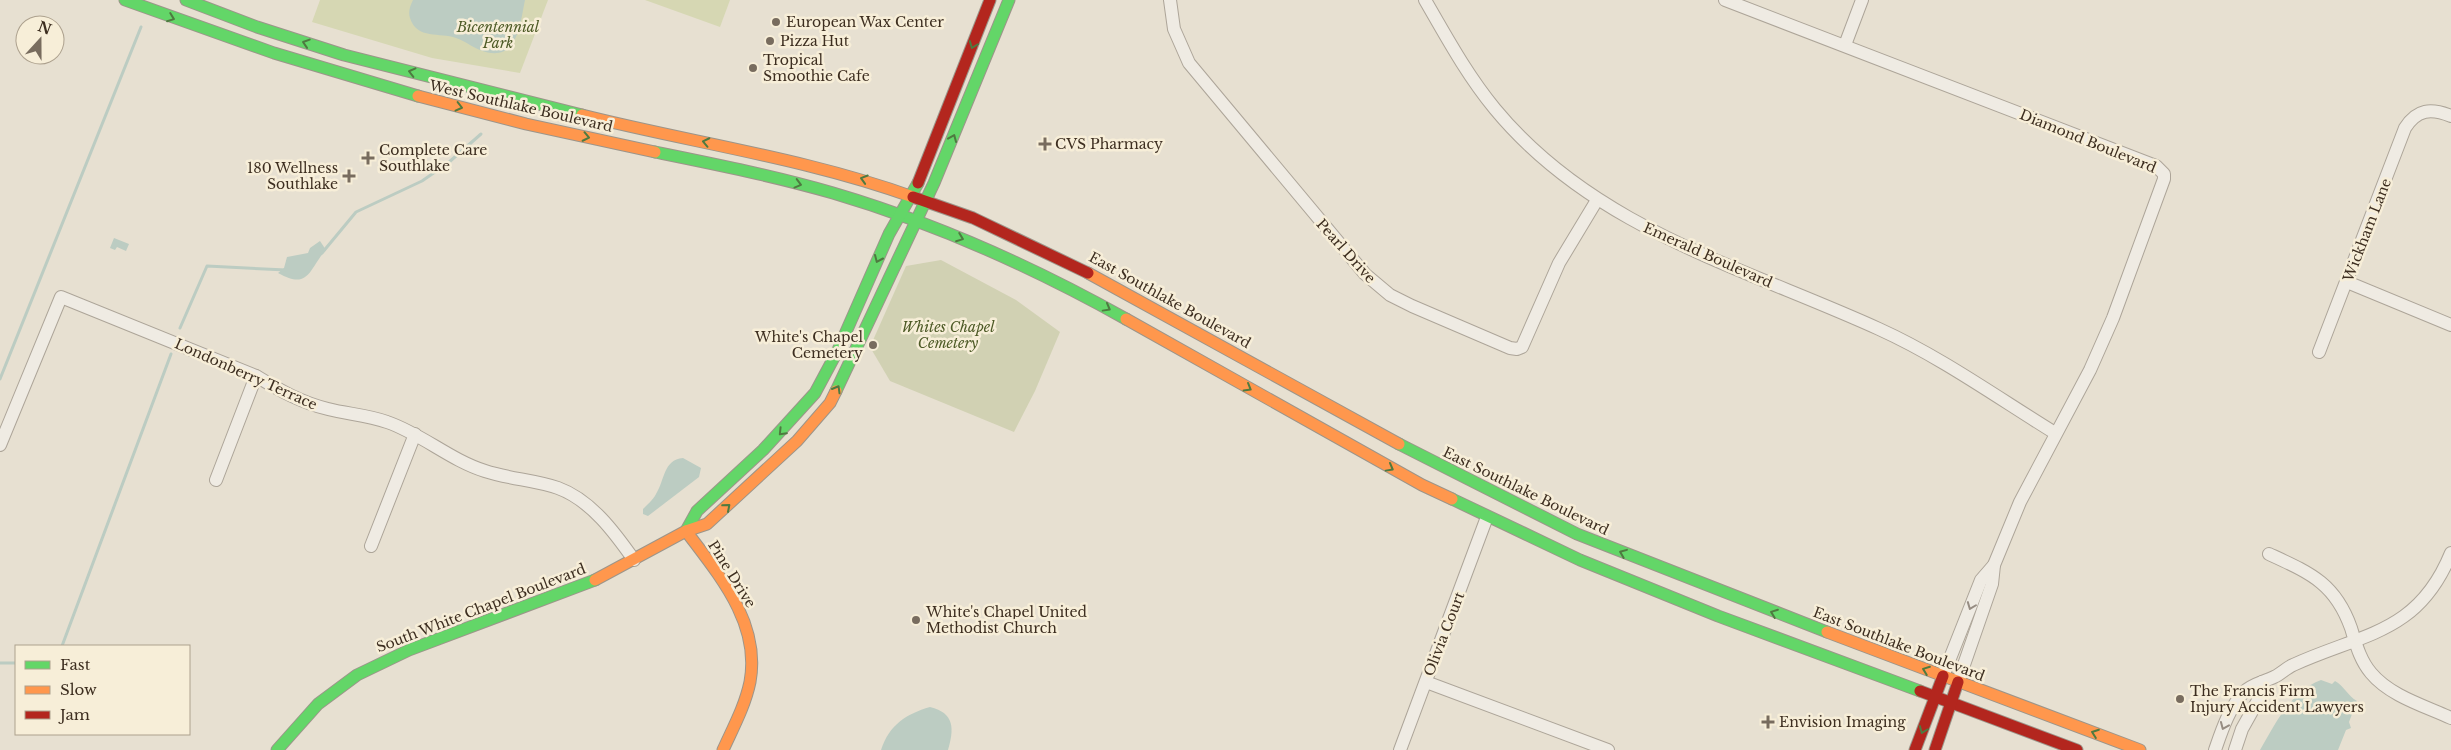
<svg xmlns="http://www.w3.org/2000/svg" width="2451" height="750" viewBox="0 0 2451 750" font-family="'Libre Baskerville',serif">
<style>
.green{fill:#d6d7b3}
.cemetery{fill:#d1d1b3}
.water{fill:#bcccc2}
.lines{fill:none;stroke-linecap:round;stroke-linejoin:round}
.stream{stroke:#bcccc2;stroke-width:3}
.street-casing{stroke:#ada599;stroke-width:14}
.fast-casing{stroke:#9c958a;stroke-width:13}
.slow-casing{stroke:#9c958a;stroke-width:13}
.jam-casing{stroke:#9c958a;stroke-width:13}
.street{stroke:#efebe3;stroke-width:12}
.fast{stroke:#63d668;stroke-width:11}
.slow{stroke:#ff974d;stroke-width:11}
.jam{stroke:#b3261e;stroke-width:11}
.oneway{stroke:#4e7a40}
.oneway2{stroke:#968c82}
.poi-dot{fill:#786c5e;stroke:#f7eed8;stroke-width:2}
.labels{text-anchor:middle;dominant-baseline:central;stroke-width:5;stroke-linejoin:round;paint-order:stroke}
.poi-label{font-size:14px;fill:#3d2e20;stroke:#f7eed8;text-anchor:start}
.park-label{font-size:14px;font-style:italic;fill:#4d5a26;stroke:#f7eed8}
.street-label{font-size:14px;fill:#3d2e20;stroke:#f7eed8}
</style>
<rect width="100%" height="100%" fill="#e7e0d1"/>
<g class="green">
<polygon points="320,0 548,0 520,73 432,58 312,22"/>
<polygon points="645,0 730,0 720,27"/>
</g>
<polygon class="cemetery" points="941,260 1016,300 1060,332 1035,391 1014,432 890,381 870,347 906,266"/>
<g class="water">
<path d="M413,0H525C520,23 518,65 480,50C472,47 465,41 456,38C440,32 417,40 410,18C408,12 410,6 413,0Z"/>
<polygon points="114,238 129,244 126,251 117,247 115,250 110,248"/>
<path d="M320,241L326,250C309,268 310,291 278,273L284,268L287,257L308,253L310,248Z"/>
<path d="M683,458L701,468L699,477L648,516L643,514V509C647,505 653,500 656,494C665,480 663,460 683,458Z"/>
<path d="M2321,680L2332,684L2335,681C2344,686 2348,696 2357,701L2349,722L2351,728L2346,730L2338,750H2260C2276,723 2290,692 2321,680Z"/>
<path d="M930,707C955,713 954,729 948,750H881C889,725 906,714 930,707Z"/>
</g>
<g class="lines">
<g class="stream">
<polyline points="322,253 356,212 422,181 448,163 481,134"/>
<polyline points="180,328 207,266 286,270"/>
<polyline points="0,379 141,27"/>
<polyline points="62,646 171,354"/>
<polyline points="0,663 16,663"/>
</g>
<defs>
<g id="street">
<polyline points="1170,0 1174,29 1189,63 1365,274 1390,295 1412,306 1510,348 1517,349 1522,347 1559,263 1597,200"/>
<path d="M1425,0C1447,38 1467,75 1495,109C1594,229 1743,267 1879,329C1941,357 1998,398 2055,433"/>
<polyline points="1725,0 2156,166 2164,174 2164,179 2113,318 2090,370 2020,502 1994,565 1992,584 1958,682"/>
<polyline points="1845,45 1862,0"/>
<polyline points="2347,282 2451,325"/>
<path d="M2319,352L2405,128C2417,109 2431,108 2451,116"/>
<path d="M0,445L61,297L256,376C279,390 302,403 328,409C347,414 368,415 387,422C422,434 450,460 485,471C509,479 535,480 558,488C591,500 615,533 634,560"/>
<polyline points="216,480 256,376"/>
<polyline points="371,546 415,434"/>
<path d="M2269,554C2310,573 2335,583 2351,628C2356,644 2360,660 2371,673C2390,696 2425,706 2451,718"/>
<polyline points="1943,676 1981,580 1994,565"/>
<polyline points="1426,682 1608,750"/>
<polyline points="1400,750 1487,517"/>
<path d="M2215,750C2222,730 2229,708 2244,692C2252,684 2264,682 2274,677C2281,674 2286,668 2293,665C2363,633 2418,634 2451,553"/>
<polyline points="2235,750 2242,729 2261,695 2262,682"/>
</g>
<g id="fast">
<polyline points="125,0 274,53 418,96"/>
<polyline points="186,0 257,27 344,55 582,115"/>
<path d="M655,152C714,164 774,176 833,193C935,223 1033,267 1126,319"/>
<polyline points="836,391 934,183 1009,0"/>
<polyline points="1399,444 1577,534 1827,632"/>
<polyline points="1452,499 1580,560 1718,616 1920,691"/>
<polyline points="686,531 697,511 763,450 815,393 838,350 889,234 918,183"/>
<polyline points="277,750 318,704 357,675 409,650 595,580"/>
</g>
<g id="slow">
<polyline points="418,96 526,124 655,152"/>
<path d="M582,115C693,143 805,158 913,197"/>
<polyline points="1088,273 1399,444"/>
<polyline points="1126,319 1422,485 1452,499"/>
<path d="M686,531C719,575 761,623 750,682C745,706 733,728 723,750"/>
<polyline points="595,580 686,531 707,524 797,441 830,403 836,391"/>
<polyline points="1827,632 2140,750"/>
</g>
<g id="jam">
<polyline points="918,183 990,0"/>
<polyline points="913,197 973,218 1088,273"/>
<polyline points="1920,691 2077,750"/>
<polyline points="1915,750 1943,676"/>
<polyline points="1935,750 1958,682"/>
</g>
</defs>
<use href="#street" class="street-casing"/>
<use href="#fast" class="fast-casing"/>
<use href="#slow" class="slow-casing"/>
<use href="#jam" class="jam-casing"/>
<use href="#street" class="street"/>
<use href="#fast" class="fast"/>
<use href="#slow" class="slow"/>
<use href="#jam" class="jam"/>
</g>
<defs><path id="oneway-chevron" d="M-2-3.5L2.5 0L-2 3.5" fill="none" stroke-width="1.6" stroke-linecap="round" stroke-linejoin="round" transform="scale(1.25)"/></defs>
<g class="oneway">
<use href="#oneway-chevron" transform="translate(171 18) rotate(21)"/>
<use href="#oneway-chevron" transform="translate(306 43) rotate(-162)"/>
<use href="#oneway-chevron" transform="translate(973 45) rotate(111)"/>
<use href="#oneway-chevron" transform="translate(412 72) rotate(-166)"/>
<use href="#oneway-chevron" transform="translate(459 107) rotate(14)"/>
<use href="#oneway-chevron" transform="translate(586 137) rotate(12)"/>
<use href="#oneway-chevron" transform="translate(953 138) rotate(-67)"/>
<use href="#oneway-chevron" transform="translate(706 142) rotate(-168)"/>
<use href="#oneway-chevron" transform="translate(864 179) rotate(-163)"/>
<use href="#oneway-chevron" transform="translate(798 184) rotate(15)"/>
<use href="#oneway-chevron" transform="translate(960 238) rotate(21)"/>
<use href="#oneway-chevron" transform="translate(878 259) rotate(114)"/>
<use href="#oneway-chevron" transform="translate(1107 308) rotate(29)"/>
<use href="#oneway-chevron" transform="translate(1248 388) rotate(30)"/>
<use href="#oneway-chevron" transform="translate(837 389) rotate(-60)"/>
<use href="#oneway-chevron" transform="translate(782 432) rotate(134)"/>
<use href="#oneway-chevron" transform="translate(1390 468) rotate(29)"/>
<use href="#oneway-chevron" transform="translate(727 507) rotate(-41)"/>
<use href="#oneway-chevron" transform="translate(1623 553) rotate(-158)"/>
<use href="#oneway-chevron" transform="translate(1774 613) rotate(-159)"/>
<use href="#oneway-chevron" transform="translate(1926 670) rotate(-159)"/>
<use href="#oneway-chevron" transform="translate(1923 730) rotate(111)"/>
<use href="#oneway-chevron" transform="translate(2095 733) rotate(-160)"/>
</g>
<g class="oneway2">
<use href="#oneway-chevron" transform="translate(1971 606) rotate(111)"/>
<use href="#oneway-chevron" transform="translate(2224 726) rotate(113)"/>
</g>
<g class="poi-dot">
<circle cx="776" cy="22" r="5"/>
<circle cx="770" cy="41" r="5"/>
<circle cx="753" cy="68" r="5"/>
<path d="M1042.5 136.5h5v5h5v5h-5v5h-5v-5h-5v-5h5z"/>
<path d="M365.5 150.5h5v5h5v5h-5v5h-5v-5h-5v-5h5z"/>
<path d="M346.5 168.5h5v5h5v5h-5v5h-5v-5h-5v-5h5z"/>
<circle cx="873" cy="345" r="5"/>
<circle cx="916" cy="620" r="5"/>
<circle cx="2180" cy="699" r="5"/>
<path d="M1765.5 714.5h5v5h5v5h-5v5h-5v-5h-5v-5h5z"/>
</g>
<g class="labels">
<g class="poi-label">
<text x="786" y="22">European Wax Center</text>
<text x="780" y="41">Pizza Hut</text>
<text x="763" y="60">Tropical<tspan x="763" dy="16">Smoothie Cafe</tspan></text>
<text x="1055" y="144">CVS Pharmacy</text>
<text x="379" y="150">Complete Care<tspan x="379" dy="16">Southlake</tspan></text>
<text x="338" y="168" text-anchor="end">180 Wellness<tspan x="338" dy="16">Southlake</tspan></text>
<text x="863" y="337" text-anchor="end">White's Chapel<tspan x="863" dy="16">Cemetery</tspan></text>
<text x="926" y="612">White's Chapel United<tspan x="926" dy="16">Methodist Church</tspan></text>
<text x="2190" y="691">The Francis Firm<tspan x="2190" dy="16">Injury Accident Lawyers</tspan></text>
<text x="1779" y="722">Envision Imaging</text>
</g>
<g class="park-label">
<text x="498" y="27">Bicentennial<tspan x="498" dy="16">Park</tspan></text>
<text x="948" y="327">Whites Chapel<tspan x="948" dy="16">Cemetery</tspan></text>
</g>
<g class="street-label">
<text transform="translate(521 106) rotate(13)">West Southlake Boulevard</text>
<text transform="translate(2088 141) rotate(22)">Diamond Boulevard</text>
<text transform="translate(2367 230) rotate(-69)">Wickham Lane</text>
<text transform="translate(1346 251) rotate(48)">Pearl Drive</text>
<text transform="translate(1708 255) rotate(24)">Emerald Boulevard</text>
<text transform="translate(1170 300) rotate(29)">East Southlake Boulevard</text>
<text transform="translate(246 374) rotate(24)">Londonberry Terrace</text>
<text transform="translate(1526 491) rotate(26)">East Southlake Boulevard</text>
<text transform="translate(732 574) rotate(58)">Pine Drive</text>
<text transform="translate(481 608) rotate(-21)">South White Chapel Boulevard</text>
<text transform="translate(1444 634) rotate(-69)">Olivia Court</text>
<text transform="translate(1899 644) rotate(21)">East Southlake Boulevard</text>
</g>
</g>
<rect x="15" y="645" width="175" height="90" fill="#f7eed8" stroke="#ada18e"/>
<rect x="25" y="661" width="25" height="8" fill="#63d668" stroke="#ada18e"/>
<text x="60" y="670" font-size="15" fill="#3d2e20">Fast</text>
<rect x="25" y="686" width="25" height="8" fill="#ff974d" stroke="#ada18e"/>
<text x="60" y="695" font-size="15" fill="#3d2e20">Slow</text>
<rect x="25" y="711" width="25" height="8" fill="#b3261e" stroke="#ada18e"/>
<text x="60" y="720" font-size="15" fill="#3d2e20">Jam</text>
<g transform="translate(40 40) rotate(21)"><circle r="24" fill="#f7eed8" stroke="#ada18e"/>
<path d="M0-4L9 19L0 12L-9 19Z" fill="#786c5e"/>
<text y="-8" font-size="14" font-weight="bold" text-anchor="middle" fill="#3d2e20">N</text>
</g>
</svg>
